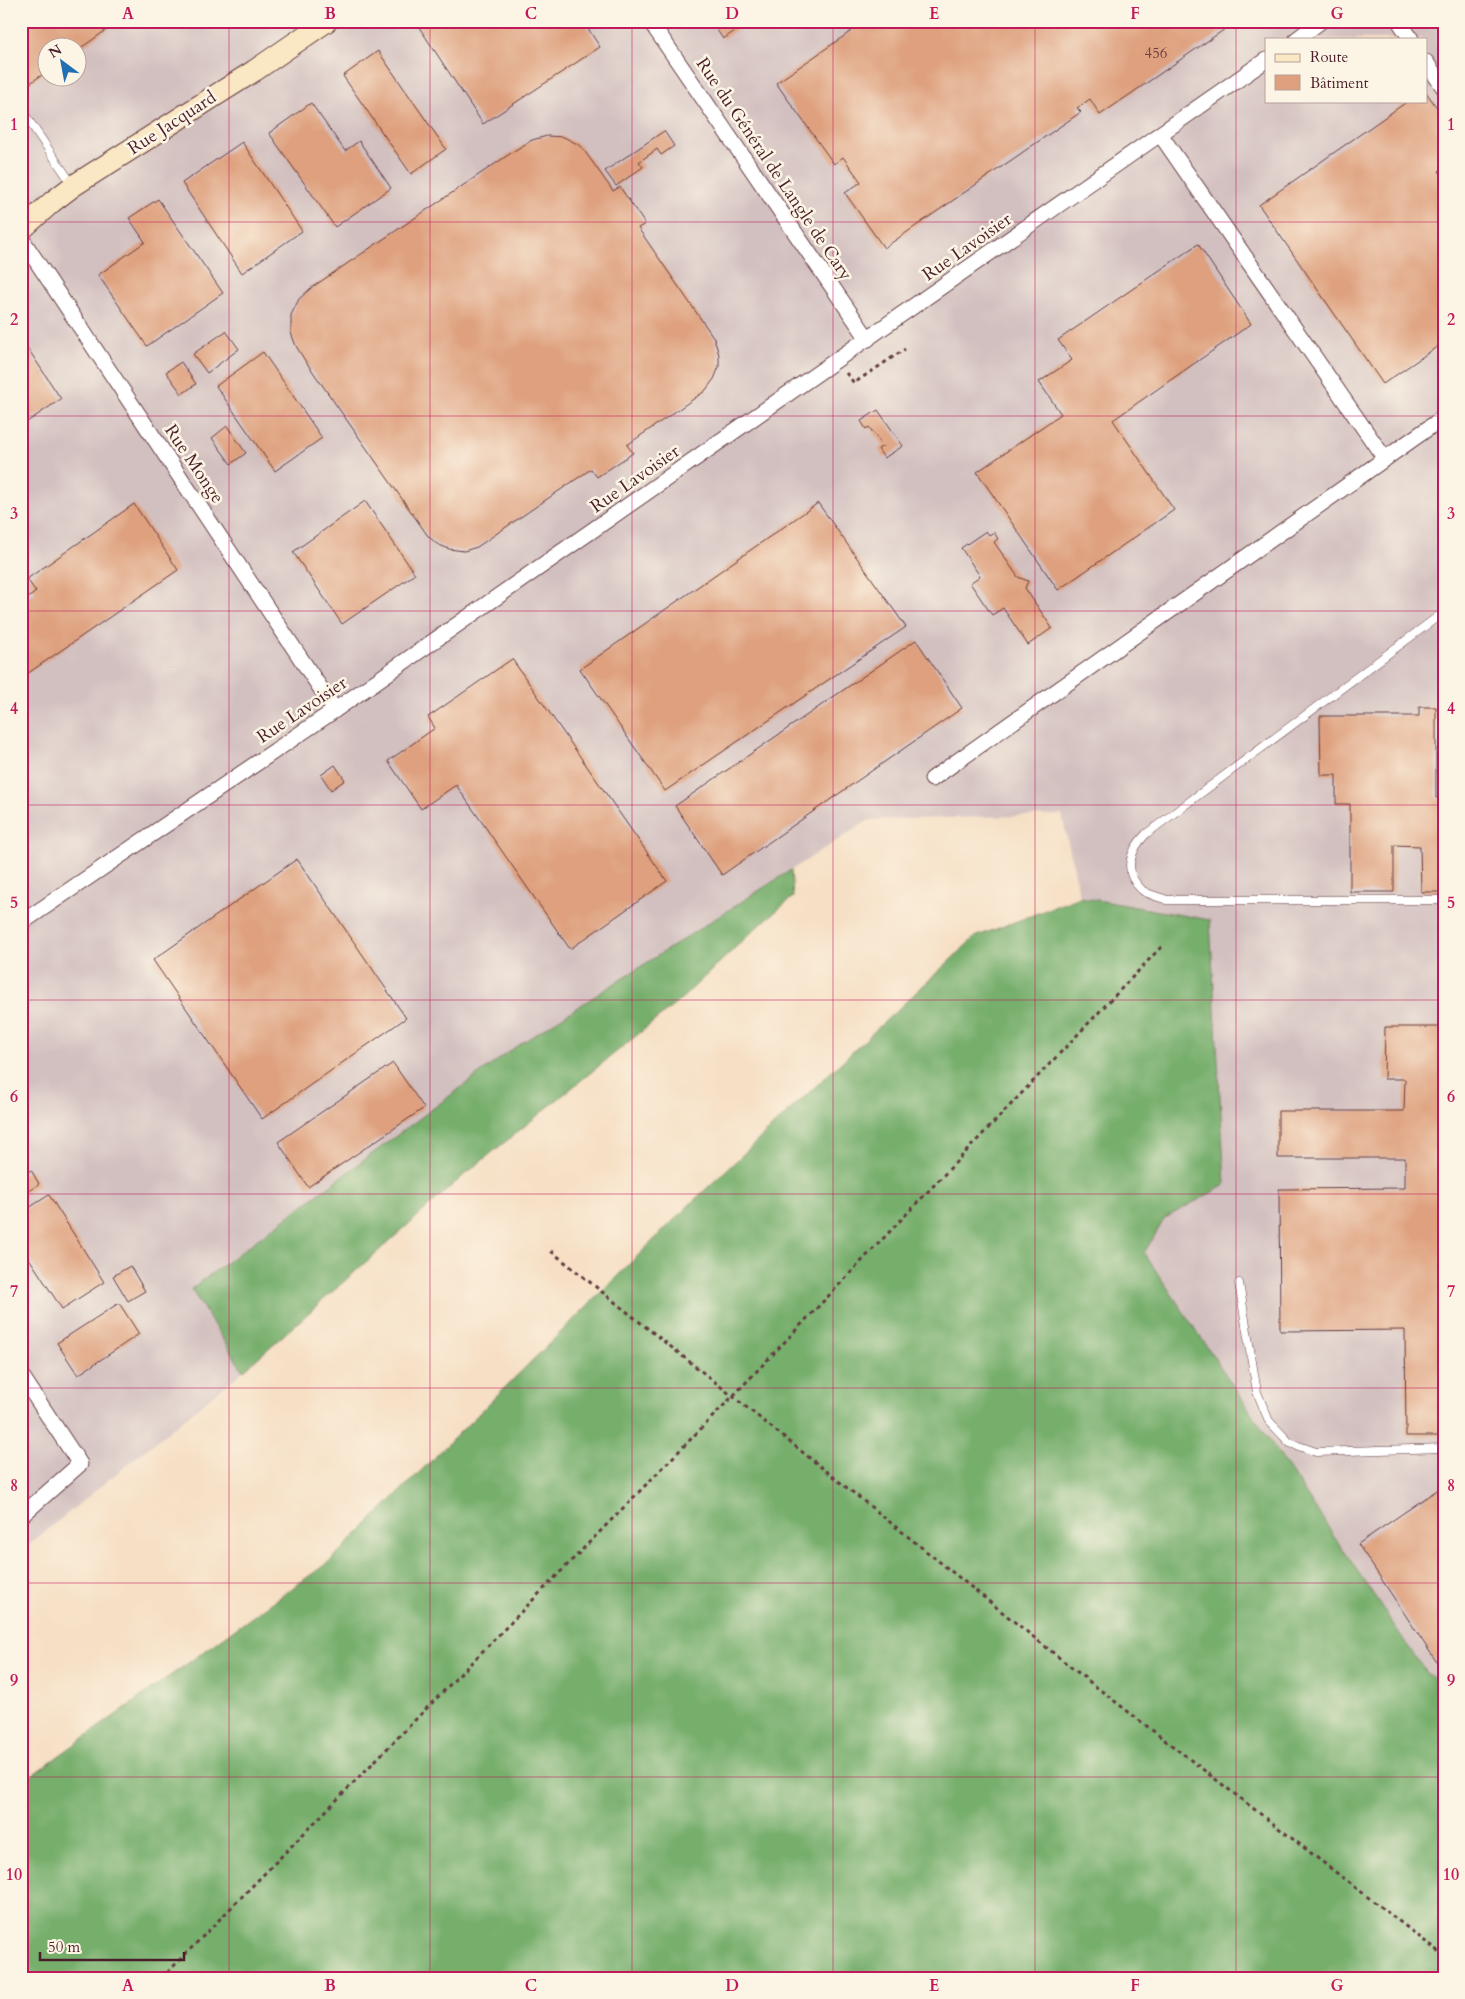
<svg xmlns="http://www.w3.org/2000/svg" width="1465" height="1999" viewBox="0 0 1465 1999" font-family="Cardo,serif">
<style>
.industrial{fill:#d2bfbf;fill-rule:evenodd}
.forest{fill:#76ae6c;stroke:#60664c}
.building{fill:#dea07e}
.lines{fill:none;stroke-linecap:round;stroke-linejoin:round}
.lane-casing{stroke:#643c42;stroke-width:9}
.street-casing{stroke:#643c42;stroke-width:17}
.secondary-casing{stroke:#643c42;stroke-width:23}
.path{stroke:#643c42;stroke-width:3;stroke-dasharray:4 4;stroke-linecap:butt}
.lane{stroke:#fff;stroke-width:8}
.street{stroke:#fff;stroke-width:15}
.secondary{stroke:#fae7c3;stroke-width:21}
.grid{fill:none;stroke:#c2185b;stroke-width:1;stroke-opacity:0.55}
.labels{text-anchor:middle;dominant-baseline:central;stroke-width:5;stroke-linejoin:round;paint-order:stroke}
.number-label{font-size:15px;fill:#6f3f40}
.street-label{font-size:18px;fill:#4a1f2b;stroke:#fcf5e5}
.neatline{fill:none;stroke:#c2185b;stroke-width:2}
.grid-label{font-size:16px;text-anchor:middle;font-weight:bold;fill:#c2185b}
</style>
<rect width="100%" height="100%" fill="#fcf5e5"/>
<filter id="ink" filterUnits="userSpaceOnUse"><feTurbulence type="fractalNoise" baseFrequency=".02" numOctaves="2"/><feDisplacementMap in="SourceGraphic" scale="10" xChannelSelector="R" yChannelSelector="G"/><feConvolveMatrix kernelMatrix="1 2 1 2 8 2 1 2 1" color-interpolation-filters="sRGB"/></filter>
<filter id="wash" filterUnits="userSpaceOnUse"><feTurbulence type="fractalNoise" baseFrequency=".0096" numOctaves="4" result="noise"/><feDisplacementMap in="SourceGraphic" scale="20" xChannelSelector="R" yChannelSelector="G"/><feGaussianBlur stdDeviation="1.12" result="paint"/><feColorMatrix in="noise" values="0 0 0 0 0 0 0 0 0 0 0 0 0 0 0 0 0 1.4 0 .05"/><feComposite in="paint" operator="in"/></filter>
<g filter="url(#wash)">
<rect width="100%" height="100%" fill="#f6dfc4"/>
<path class="industrial" d="M21,21H1444V1683L1426,1673L1144,1253L1165,1218L1225,1185L1209,920L1080,897L1062,815L869,820L514,1048L192,1289L243,1371L21,1551ZM1266,39H1426V101H1266ZM48,48H78V78H48Z"/>
<g class="forest">
<polygon points="791,870 793,897 756,928 678,1002 463,1176 243,1371 191,1289 514,1048"/>
<polygon points="1080,897 1210,920 1225,1185 1165,1218 1144,1253 1426,1673 1444,1683 1444,1978 21,1978 21,1783 330,1561 689,1205 975,937"/>
</g>
<g id="blocks">
<g class="building">
<polygon points="21,21 119,21 78,50 78,48 48,48 48,71 27,85 21,77"/>
<polygon points="427,21 583,21 600,47 483,124 419,27"/>
<polygon points="711,21 750,21 723,39"/>
<polygon points="866,21 1220,21 1225,29 1100,115 1090,99 1077,108 1081,112 884,248 845,193 861,182 843,157 834,164 776,83"/>
<polygon points="378,51 446,149 411,174 343,76"/>
<polygon points="1426,92 1444,118 1444,168 1439,171 1444,178 1444,342 1383,384 1259,205 1408,101 1426,101"/>
<polygon points="311,103 345,151 359,141 391,188 335,227 269,133"/>
<polygon points="664,131 674,146 661,155 657,149 639,162 643,167 616,186 605,171"/>
<polygon points="547,136 564,137 581,146 613,191 620,187 645,224 638,228 714,338 719,355 719,367 714,379 705,391 627,445 633,453 597,477 591,469 477,547 464,551 449,549 437,544 428,536 304,359 296,346 291,333 291,315 299,299 311,288 517,149 532,140"/>
<polygon points="242,142 302,231 242,273 182,183"/>
<polygon points="158,199 223,293 147,346 98,275 145,242 129,218"/>
<polygon points="1198,244 1251,324 1113,420 1174,510 1058,590 977,472 1061,414 1039,382 1072,360 1058,340"/>
<polygon points="226,331 239,349 207,373 193,354"/>
<polygon points="21,338 61,399 21,426"/>
<polygon points="263,352 322,438 275,471 216,386"/>
<polygon points="181,362 196,384 182,394 166,372"/>
<polygon points="878,410 903,446 884,458 878,449 883,446 869,427 866,429 861,421"/>
<polygon points="227,426 246,453 231,464 212,438"/>
<polygon points="365,501 415,574 342,624 293,552"/>
<polygon points="818,503 906,627 665,791 580,669"/>
<polygon points="134,504 178,570 21,678 21,603 36,592 27,579"/>
<polygon points="986,531 989,535 994,532 998,539 994,542 1018,577 1028,581 1025,588 1052,628 1028,645 1003,608 992,615 970,583 980,576 961,548"/>
<polygon points="916,640 962,708 722,875 675,806"/>
<polygon points="512,659 667,881 570,949 456,785 421,809 388,761 435,728 428,717"/>
<polygon points="1419,707 1436,707 1436,798 1444,798 1444,892 1421,892 1420,846 1394,845 1394,892 1350,892 1350,804 1336,804 1336,775 1321,775 1320,716 1419,716"/>
<polygon points="335,765 345,780 331,790 321,775"/>
<polygon points="297,859 406,1018 262,1119 153,960"/>
<polygon points="1385,1027 1444,1027 1444,1436 1406,1436 1405,1330 1280,1331 1279,1189 1405,1188 1405,1158 1278,1158 1278,1111 1404,1111 1405,1079 1384,1079"/>
<polygon points="393,1063 424,1108 308,1187 278,1142"/>
<polygon points="31,1170 39,1184 21,1196 21,1176"/>
<polygon points="49,1195 104,1282 62,1309 21,1246 21,1213"/>
<polygon points="130,1266 145,1291 128,1301 113,1276"/>
<polygon points="119,1303 139,1334 78,1375 57,1343"/>
<polygon points="1440,1488 1444,1493 1444,1665 1440,1667 1358,1544"/>
</g>
</g>
</g>
<g filter="url(#ink)">
<use href="#blocks" fill-opacity="0" stroke="#643c42" stroke-width="1"/>
<g class="lines">
<defs>
<g id="lane">
<polyline points="21,109 72,184"/>
<path d="M1444,612L1146,834C1130,850 1122,872 1142,890C1148,895 1160,897 1167,900H1444"/>
<polyline points="1239,1283 1257,1392 1269,1421 1290,1443 1316,1452 1444,1448"/>
</g>
<g id="street">
<polyline points="650,21 868,339"/>
<polyline points="1399,21 1411,39"/>
<polyline points="1297,39 1321,21"/>
<polyline points="1426,62 1444,88"/>
<polyline points="1160,134 1385,459"/>
<polyline points="21,238 335,710"/>
<polyline points="932,779 1444,417"/>
<polyline points="21,923 335,710 1266,60"/>
<polyline points="21,1375 80,1464 21,1516"/>
</g>
<polyline id="secondary" points="21,230 52,202 73,186 254,71 327,21"/>
</defs>
<use href="#lane" class="lane-casing"/>
<use href="#street" class="street-casing"/>
<use href="#secondary" class="secondary-casing"/>
<g class="path">
<polyline points="846,373 854,383 905,349"/>
<polyline points="551,1251 1086,1679 1444,1956"/>
<polyline points="162,1978 734,1395 1163,945"/>
<polyline points="1439,1978 1444,1972"/>
</g>
<use href="#lane" class="lane"/>
<use href="#street" class="street"/>
<use href="#secondary" class="secondary"/>
</g>
</g>
<path class="grid" d="M229,21V1978M430,21V1978M632,21V1978M833,21V1978M1035,21V1978M1236,21V1978M21,222H1444M21,416H1444M21,611H1444M21,805H1444M21,1000H1444M21,1194H1444M21,1388H1444M21,1583H1444M21,1777H1444"/>
<g class="labels">
<g class="number-label">
<text x="1156" y="53">456</text>
</g>
<g class="street-label">
<text transform="translate(172 123) rotate(-33)">Rue Jacquard</text>
<text transform="translate(774 169) rotate(56)">Rue du Général de Langle de Cary</text>
<text transform="translate(967 247) rotate(-35)">Rue Lavoisier</text>
<text transform="translate(194 464) rotate(56)">Rue Monge</text>
<text transform="translate(635 479) rotate(-35)">Rue Lavoisier</text>
<text transform="translate(302 710) rotate(-34)">Rue Lavoisier</text>
</g>
</g>
<rect width="1465" height="1999" fill="none" stroke="#fcf5e5" stroke-width="55"/>
<rect x="1265" y="38" width="162" height="65" fill="#fcf5e5" stroke="#b59f9b"/>
<rect x="1275" y="54" width="25" height="8" fill="#fae7c3" stroke="#b59f9b"/>
<text x="1310" y="62" font-size="15" fill="#4a1f2b">Route</text>
<rect x="1275" y="75" width="25" height="15" fill="#dea07e" stroke="#b59f9b"/>
<text x="1310" y="88" font-size="15" fill="#4a1f2b">Bâtiment</text>
<g transform="translate(62 62) rotate(328)"><circle r="24" fill="#fcf5e5" stroke="#b59f9b"/>
<path d="M0-4L9 19L0 12L-9 19Z" fill="#1f6fb2"/>
<text y="-8" font-size="14" font-weight="bold" text-anchor="middle" fill="#4a1f2b">N</text>
</g>
<path d="M40 1952v8h144v-8" fill="none" stroke="#4a1f2b" stroke-width="2.5"/>
<text x="48" y="1952" font-size="15" fill="#4a1f2b" stroke="#fcf5e5" stroke-width="4" paint-order="stroke">50 m</text>
<rect x="28" y="28" width="1410" height="1944" class="neatline"/>
<g class="grid-label">
<text x="128" y="19">A</text>
<text x="330" y="19">B</text>
<text x="531" y="19">C</text>
<text x="732" y="19">D</text>
<text x="934" y="19">E</text>
<text x="1135" y="19">F</text>
<text x="1337" y="19">G</text>
<text x="14" y="130">1</text>
<text x="1451" y="130">1</text>
<text x="14" y="325">2</text>
<text x="1451" y="325">2</text>
<text x="14" y="519">3</text>
<text x="1451" y="519">3</text>
<text x="14" y="714">4</text>
<text x="1451" y="714">4</text>
<text x="14" y="908">5</text>
<text x="1451" y="908">5</text>
<text x="14" y="1102">6</text>
<text x="1451" y="1102">6</text>
<text x="14" y="1297">7</text>
<text x="1451" y="1297">7</text>
<text x="14" y="1491">8</text>
<text x="1451" y="1491">8</text>
<text x="14" y="1686">9</text>
<text x="1451" y="1686">9</text>
<text x="14" y="1880">10</text>
<text x="1451" y="1880">10</text>
<text x="128" y="1991">A</text>
<text x="330" y="1991">B</text>
<text x="531" y="1991">C</text>
<text x="732" y="1991">D</text>
<text x="934" y="1991">E</text>
<text x="1135" y="1991">F</text>
<text x="1337" y="1991">G</text>
</g>
</svg>
